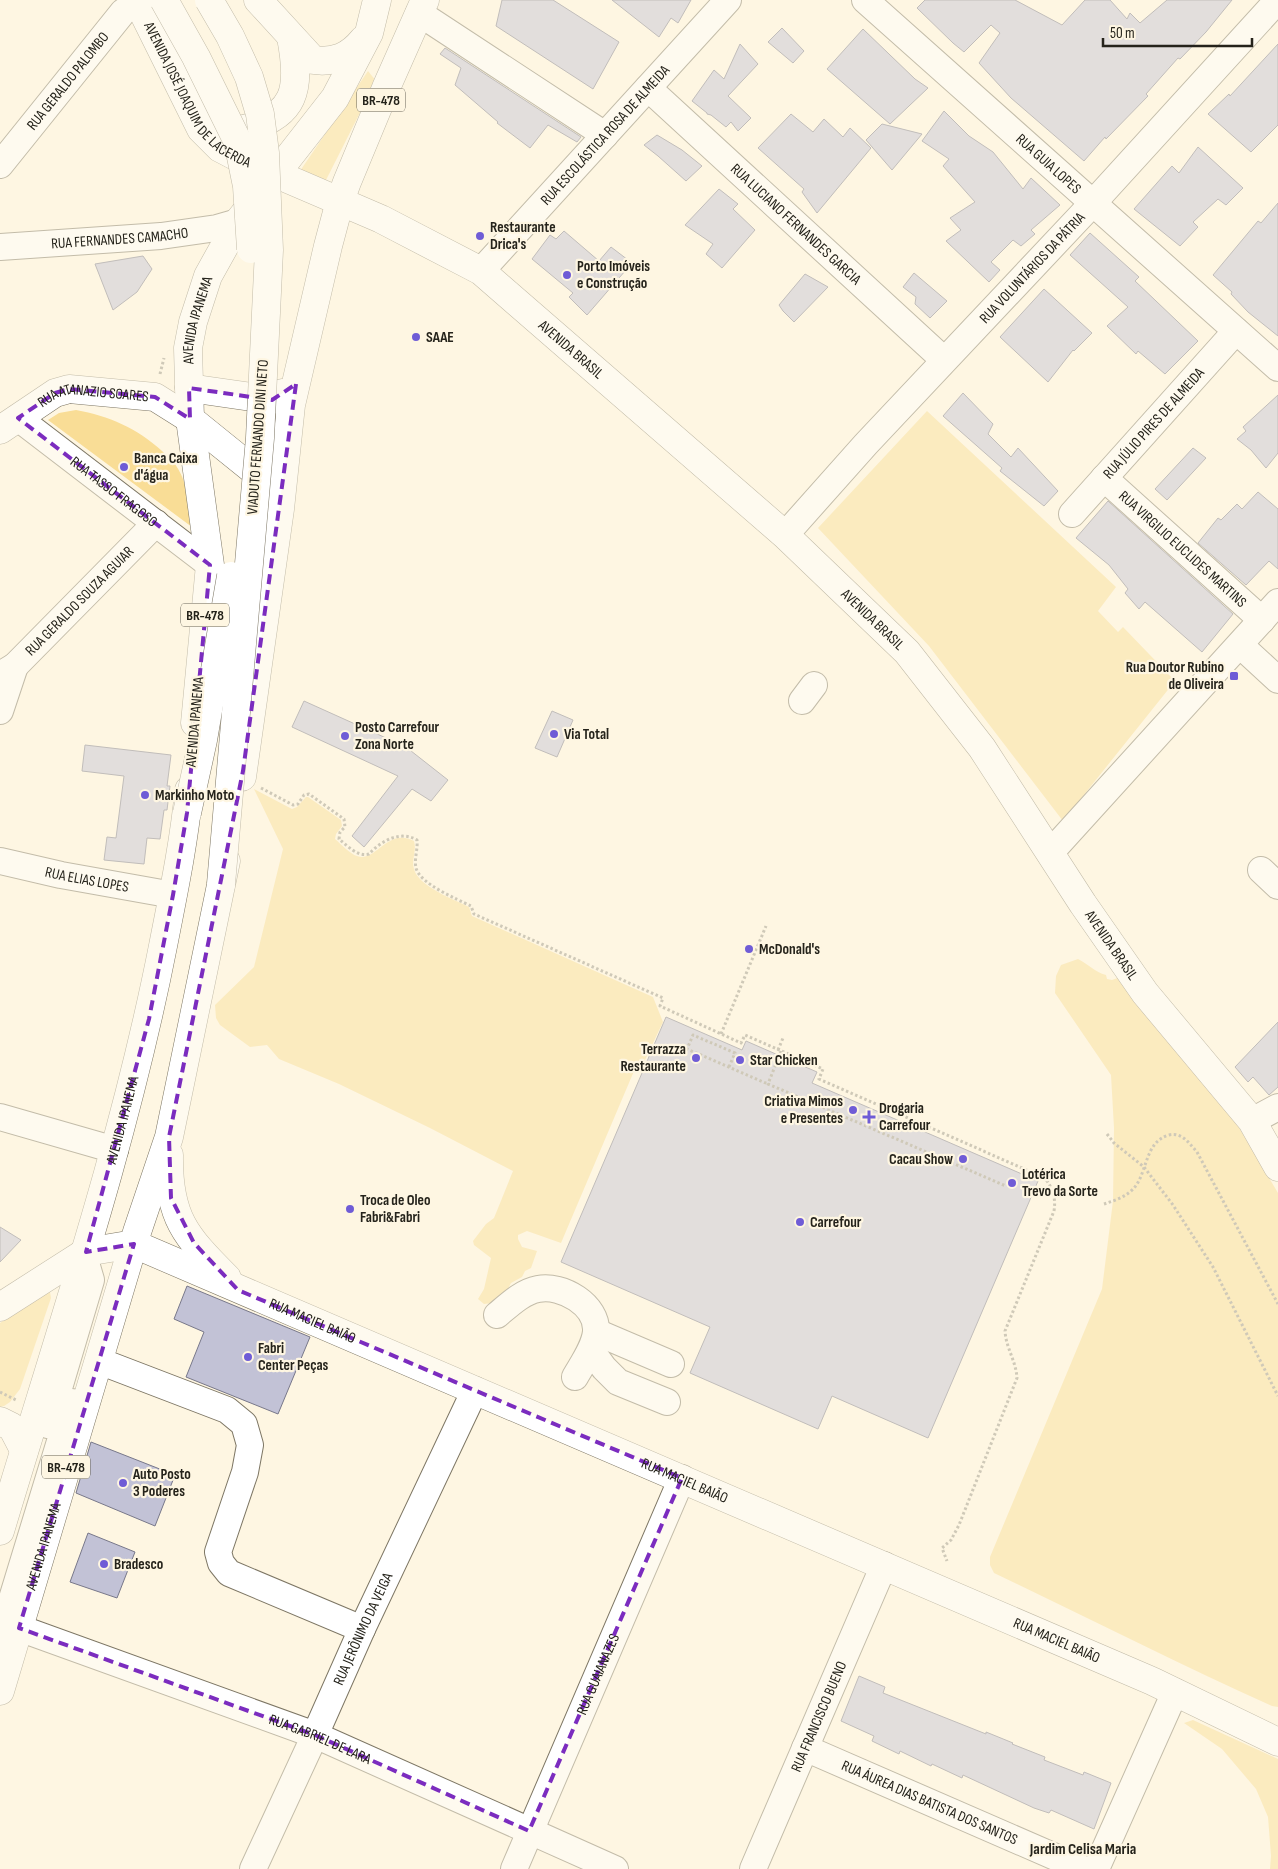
<svg xmlns="http://www.w3.org/2000/svg" width="1278" height="1869" viewBox="0 0 1278 1869" font-family="'Sofia Sans Condensed',sans-serif">
<style>
.green{fill:#f9dd96}
.building{fill:#c2c2d6;stroke:#78788a}
.lines{fill:none;stroke-linecap:round;stroke-linejoin:round}
.minor-casing{stroke:#7d7664;stroke-width:28}
.major-casing{stroke:#7d7664;stroke-width:29}
.path{stroke:#989385;stroke-width:3;stroke-dasharray:2.5 2.5;stroke-linecap:butt}
.minor{stroke:#fff;stroke-width:26}
.major{stroke:#fff;stroke-width:28}
.major-bridge-casing{stroke:#7d7664;stroke-width:29;stroke-linecap:butt}
.major-bridge{stroke:#fff;stroke-width:28}
.marked{fill:none;stroke:#7b2cbf;stroke-width:4;stroke-dasharray:10 6;stroke-linejoin:round}
.poi-dot{fill:#6f5cd6;stroke:#fef6e2;stroke-width:2}
.labels{text-anchor:middle;dominant-baseline:central;stroke-width:4.5;stroke-linejoin:round;paint-order:stroke}
.shield{fill:#fef6e2;stroke:#666257;stroke-width:1}
.shield-label{font-size:14px;font-weight:bold;fill:#25231b}
.street-label{font-size:15px;fill:#25231b;stroke:#fef6e2}
.poi-label{font-size:15px;font-weight:bold;fill:#25231b;stroke:#fef6e2;text-anchor:start}
.neighbourhood-label{font-size:16px;font-weight:bold;fill:#25231b;stroke:#fef6e2}
</style>
<rect width="100%" height="100%" fill="#fef6e2"/>
<g class="green">
<polygon points="368,71 376,81 326,180 300,171"/>
<path d="M76,410C109,416 137,428 162,451C166,455 172,459 175,464C188,482 189,505 192,527L48,420L59,413Z"/>
<polygon points="927,411 1116,587 1098,611 1118,632 1123,627 1175,681 1063,821 929,646 818,528"/>
<path d="M254,789L292,809L297,807L306,797H308L341,820L342,826L336,834L335,839C342,845 350,854 357,856C376,863 387,827 414,841C417,851 411,860 414,869C418,886 455,900 469,907L472,916L653,997L663,1022L645,1060L637,1064L561,1243L527,1231L518,1235V1239L522,1247L537,1251L531,1268L525,1271L522,1277L511,1283L501,1302L484,1304L478,1299L484,1289L491,1258L474,1245L473,1241L486,1224L494,1218L513,1171L430,1128L339,1084L279,1059L267,1045L250,1047L220,1025L216,1018L215,1005L254,967L283,849Z"/>
<path d="M1078,959C1088,964 1095,972 1106,975L1107,979L1112,980L1120,977L1237,1124L1278,1193V1707L1272,1706C1178,1664 1087,1617 994,1573L990,1565V1557L1102,1289L1113,1201L1114,1128L1111,1075L1055,993L1056,976L1061,965Z"/>
<polygon points="44,1292 50,1292 51,1298 20,1389 10,1402 4,1406 0,1407 0,1323"/>
<polygon points="1193,1720 1278,1759 1278,1869 1270,1869 1271,1856 1268,1817 1256,1789 1222,1749 1184,1723"/>
</g>
<g class="building">
<polygon points="502,0 553,0 619,42 593,89 496,26"/>
<polygon points="612,0 691,0 678,23 671,18 659,37"/>
<polygon points="925,0 1015,0 1062,25 1085,0 1110,0 1127,19 1130,13 1140,23 1167,0 1232,0 1206,32 1180,59 1178,58 1146,94 1148,96 1106,139 1105,137 1084,161 1011,98 979,63 1000,33 991,25 964,52 953,43 917,8"/>
<polygon points="782,28 804,51 793,63 768,42"/>
<polygon points="863,29 915,79 928,88 890,124 827,69"/>
<polygon points="740,44 758,64 728,96 751,118 738,131 731,122 726,127 711,115 707,114 707,113 692,101 714,70 724,79"/>
<polygon points="1278,44 1278,125 1251,152 1208,114 1229,94 1230,96"/>
<polygon points="445,48 581,137 577,142 548,125 530,148 497,123 498,122 455,85 461,68 440,54"/>
<polygon points="944,111 969,136 993,152 1023,189 1031,178 1060,205 1031,230 1035,234 1021,246 1013,240 991,262 1000,270 989,282 946,241 961,230 950,218 975,202 943,166 949,159 922,141"/>
<polygon points="791,114 813,132 824,119 843,137 850,128 871,148 817,213 802,192 804,189 758,148"/>
<polygon points="882,124 922,134 892,170 866,140"/>
<polygon points="657,135 682,150 702,166 686,181 658,156 644,145"/>
<polygon points="1198,147 1243,188 1226,205 1218,199 1193,222 1198,227 1180,246 1134,209 1172,166 1179,173"/>
<polygon points="719,189 738,204 733,209 755,230 722,268 706,254 713,244 685,225"/>
<polygon points="1278,203 1278,336 1248,312 1231,294 1232,292 1213,275 1258,221 1261,223"/>
<polygon points="564,231 599,261 611,247 632,263 587,315 569,297 573,293 532,259 550,235 556,239"/>
<polygon points="1090,233 1139,277 1135,281 1198,341 1165,374 1138,351 1136,354 1107,326 1128,307 1070,255"/>
<polygon points="143,256 152,269 137,292 113,310 95,264"/>
<polygon points="914,273 947,301 930,318 915,304 916,297 903,287"/>
<polygon points="805,274 828,287 794,322 783,311 779,305"/>
<polygon points="1044,289 1092,333 1074,351 1073,350 1048,382 1000,337"/>
<polygon points="963,393 993,424 988,434 1011,457 1018,448 1058,491 1044,506 1000,471 1002,468 943,416"/>
<polygon points="1278,395 1278,453 1266,468 1251,450 1237,439 1246,431 1243,427"/>
<polygon points="1193,448 1206,458 1167,500 1155,489"/>
<polygon points="1258,492 1278,509 1278,569 1269,561 1246,585 1198,543 1218,518 1221,520 1237,504 1242,509"/>
<polygon points="1108,501 1233,614 1202,652 1145,602 1139,609 1125,593 1128,589 1109,565 1076,538"/>
<polygon points="304,701 406,747 448,780 431,801 412,789 364,847 352,836 398,776 292,727"/>
<polygon points="552,711 573,720 557,757 535,748"/>
<polygon points="85,745 171,755 167,786 170,786 167,810 164,810 160,839 147,838 144,864 104,860 107,837 116,838 124,776 82,771"/>
<polygon points="666,1017 742,1050 746,1041 817,1072 812,1083 1038,1181 928,1438 832,1396 818,1429 690,1373 710,1327 561,1262"/>
<polygon points="1278,1022 1278,1087 1269,1095 1253,1077 1248,1082 1235,1067"/>
<polygon points="0,1227 21,1240 0,1262"/>
<polygon points="187,1286 310,1337 278,1414 186,1377 204,1332 174,1319"/>
<polygon points="91,1442 175,1475 155,1526 76,1493"/>
<polygon points="88,1533 135,1552 117,1598 70,1582"/>
<polygon points="859,1676 885,1687 883,1693 986,1734 986,1732 1013,1743 1012,1744 1045,1757 1044,1760 1083,1775 1084,1772 1111,1783 1094,1829 1051,1810 1049,1813 1034,1808 963,1775 962,1778 932,1764 931,1766 900,1751 899,1754 872,1741 874,1736 841,1721"/>
</g>
<g class="lines">
<defs>
<g id="minor">
<path id="s1" d="M865,0L1278,368"/>
<polyline points="419,13 605,135"/>
<path id="s2" d="M648,88L944,360"/>
<path id="s3" d="M0,165L123,12L138,1"/>
<path id="s4" d="M0,247L161,236L217,228L238,222"/>
<path id="s5" d="M481,271L728,0"/>
<path id="s6" d="M18,418L210,565"/>
<path id="s7" d="M1104,478L1262,620"/>
<path id="s8" d="M1072,514L1236,331"/>
<path id="s9" d="M785,535L866,444L1093,203L1278,0"/>
<polyline points="1240,645 1278,680"/>
<path id="s10" d="M0,675L15,666L156,523"/>
<polyline points="802,701 814,685"/>
<polyline points="0,711 15,666"/>
<polyline points="1050,853 1278,602"/>
<path id="s11" d="M0,861L61,875L173,895"/>
<polyline points="1261,870 1278,886"/>
<polyline points="0,1117 115,1150"/>
<polyline points="1252,1121 1278,1107"/>
<path d="M497,1315C509,1305 522,1292 538,1289C562,1284 598,1305 596,1332C594,1348 583,1363 575,1377"/>
<polyline points="596,1332 671,1364"/>
<polyline points="591,1350 604,1368 618,1382 667,1402"/>
<polyline points="99,1361 227,1410 244,1424 250,1445 245,1472 218,1552 221,1563 229,1573 362,1629"/>
<polyline points="48,1425 91,1280 84,1256"/>
<path id="s12" d="M19,1628L315,1735L615,1869"/>
<polyline points="0,1638 72,1402"/>
<path id="s13" d="M805,1748L1083,1869"/>
<path id="s14" d="M253,1869L315,1735L362,1629L475,1390"/>
<path id="s15" d="M514,1869L682,1478"/>
<path id="s16" d="M753,1869L884,1565"/>
<polyline points="1096,1869 1175,1692"/>
</g>
<g id="major">
<path id="s17" d="M137,0L201,129L220,148L241,159L381,219L481,271L785,535L907,652L982,748L1083,904L1145,993L1252,1121L1278,1167"/>
<path d="M258,0L313,60C335,63 350,56 363,40"/>
<path d="M240,130C297,117 301,89 291,37"/>
<polyline points="189,388 272,400 282,393"/>
<path id="s18" d="M0,430L55,393L69,389L155,397L190,419L273,486"/>
<path id="s19" d="M195,723L210,565L190,419L188,348L193,322L208,276L238,222L335,98L369,33L377,0"/>
<polyline points="242,777 280,509 291,405 328,246 340,201 347,182 386,88 425,0"/>
<path d="M169,1155C168,1217 185,1236 227,1278"/>
<path id="s20" d="M0,1307L86,1252L134,1244L1152,1681L1278,1742"/>
<polyline points="0,1421 12,1427 24,1450"/>
<path id="s21" d="M0,1531C58,1337 124,1145 163,946C173,895 184,843 189,790"/>
<path id="s22" d="M0,1691L137,1232L169,1137L226,861"/>
</g>
</defs>
<use href="#minor" class="minor-casing"/>
<use href="#major" class="major-casing"/>
<g class="path">
<polyline points="160,374 164,358"/>
<path d="M261,788L293,805L298,804L304,795L309,794L344,819L345,827L340,832L339,839C348,846 357,857 369,854C381,841 400,830 417,840C418,849 414,859 416,868C420,884 457,899 471,906L474,914L663,998L660,1006L741,1043L745,1035L823,1069L819,1079L1045,1178C1053,1189 1056,1198 1054,1211L1005,1331C1006,1348 1016,1361 1017,1378L959,1525L951,1540L942,1548L947,1561"/>
<polyline points="721,1034 766,926"/>
<polyline points="778,1050 783,1038"/>
<polyline points="781,1051 768,1084 1006,1186"/>
<polyline points="729,1067 735,1053 693,1035 687,1049 768,1084"/>
<polyline points="1107,1134 1114,1143 1144,1167 1173,1205 1213,1267 1278,1396"/>
<path d="M1104,1204C1113,1201 1123,1198 1131,1191C1148,1177 1143,1142 1169,1135C1182,1132 1189,1143 1197,1152L1278,1304"/>
<polyline points="0,1392 16,1400"/>
</g>
<use href="#minor" class="minor"/>
<use href="#major" class="major"/>
<defs>
<g id="major-bridge">
<polyline points="164,0 196,57 238,142 247,186 251,249"/>
<polyline points="209,0 230,36 249,77 260,114 265,153 269,250 260,438 221,884"/>
<polyline points="187,813 203,740 231,576"/>
</g>
</defs>
<use href="#major-bridge" class="major-bridge-casing"/>
<use href="#major-bridge" class="major-bridge"/>
</g>
<path d="M0 0H1278V1869H0ZM296,384L243,771L169,1137L171,1198L194,1243L238,1290L682,1478L529,1831L315,1735L19,1628L134,1244L86,1252L149,1019L173,895L187,813L210,565L18,418L55,393L69,389L155,397L190,419L189,388L272,400Z" fill="#fef6e2" fill-opacity=".55" fill-rule="evenodd"/>
<path class="marked" d="M296,384L243,771L169,1137L171,1198L194,1243L238,1290L682,1478L529,1831L315,1735L19,1628L134,1244L86,1252L149,1019L173,895L187,813L210,565L18,418L55,393L69,389L155,397L190,419L189,388L272,400Z"/>
<g class="poi-dot">
<circle cx="480" cy="236" r="5"/>
<circle cx="567" cy="275" r="5"/>
<circle cx="416" cy="337" r="5"/>
<circle cx="124" cy="467" r="5"/>
<rect x="1229" y="671" width="10" height="10" rx="2.5"/>
<circle cx="554" cy="734" r="5"/>
<circle cx="345" cy="736" r="5"/>
<circle cx="145" cy="795" r="5"/>
<circle cx="749" cy="949" r="5"/>
<circle cx="696" cy="1058" r="5"/>
<circle cx="740" cy="1060" r="5"/>
<circle cx="853" cy="1110" r="5"/>
<path d="M866.5 1109.5h5v5h5v5h-5v5h-5v-5h-5v-5h5z"/>
<circle cx="963" cy="1159" r="5"/>
<circle cx="1012" cy="1183" r="5"/>
<circle cx="350" cy="1209" r="5"/>
<circle cx="800" cy="1222" r="5"/>
<circle cx="248" cy="1357" r="5"/>
<circle cx="123" cy="1483" r="5"/>
<circle cx="104" cy="1564" r="5"/>
</g>
<g class="labels">
<g class="shield">
<rect x="357" y="88.5" width="48" height="23" rx="4"/>
<rect x="181" y="603.5" width="48" height="23" rx="4"/>
<rect x="42" y="1455.5" width="48" height="23" rx="4"/>
</g>
<g class="shield-label">
<text x="381" y="100">BR-478</text>
<text x="205" y="615">BR-478</text>
<text x="66" y="1467">BR-478</text>
</g>
<g class="street-label">
<text stroke="none"><textPath href="#s3" startOffset="108">RUA GERALDO PALOMBO</textPath></text>
<text stroke="none"><textPath href="#s17" startOffset="115">AVENIDA JOSÉ JOAQUIM DE LACERDA</textPath></text>
<text stroke="none"><textPath href="#s5" startOffset="184">RUA ESCOLÁSTICA ROSA DE ALMEIDA</textPath></text>
<text stroke="none"><textPath href="#s1" startOffset="246">RUA GUIA LOPES</textPath></text>
<text stroke="none"><textPath href="#s2" startOffset="201">RUA LUCIANO FERNANDES GARCIA</textPath></text>
<text stroke="none"><textPath href="#s4" startOffset="120">RUA FERNANDES CAMACHO</textPath></text>
<text stroke="none"><textPath href="#s9" startOffset="364">RUA VOLUNTÁRIOS DA PÁTRIA</textPath></text>
<text stroke="none"><textPath href="#s19" startOffset="406">AVENIDA IPANEMA</textPath></text>
<text stroke="none"><textPath href="#s17" startOffset="579">AVENIDA BRASIL</textPath></text>
<text stroke="none"><textPath href="#s18" startOffset="104">RUA ATANAZIO SOARES</textPath></text>
<text stroke="none"><textPath href="#s8" startOffset="122">RUA JÚLIO PIRES DE ALMEIDA</textPath></text>
<text transform="translate(258 437) rotate(-86)">VIADUTO FERNANDO DINI NETO</text>
<text stroke="none"><textPath href="#s6" startOffset="121">RUA TASSO FRAGOSO</textPath></text>
<text stroke="none"><textPath href="#s7" startOffset="106">RUA VIRGILIO EUCLIDES MARTINS</textPath></text>
<text stroke="none"><textPath href="#s10" startOffset="109">RUA GERALDO SOUZA AGUIAR</textPath></text>
<text stroke="none"><textPath href="#s17" startOffset="984">AVENIDA BRASIL</textPath></text>
<text transform="translate(195 722) rotate(-85)">AVENIDA IPANEMA</text>
<text stroke="none"><textPath href="#s11" startOffset="89">RUA ELIAS LOPES</textPath></text>
<text stroke="none"><textPath href="#s17" startOffset="1389">AVENIDA BRASIL</textPath></text>
<text stroke="none"><textPath href="#s21" startOffset="429">AVENIDA IPANEMA</textPath></text>
<text stroke="none"><textPath href="#s20" startOffset="345">RUA MACIEL BAIÃO</textPath></text>
<text stroke="none"><textPath href="#s20" startOffset="750">RUA MACIEL BAIÃO</textPath></text>
<text stroke="none"><textPath href="#s22" startOffset="151">AVENIDA IPANEMA</textPath></text>
<text stroke="none"><textPath href="#s14" startOffset="264">RUA JERÔNIMO DA VEIGA</textPath></text>
<text stroke="none"><textPath href="#s20" startOffset="1155">RUA MACIEL BAIÃO</textPath></text>
<text stroke="none"><textPath href="#s15" startOffset="212">RUA GUAIANAZES</textPath></text>
<text stroke="none"><textPath href="#s16" startOffset="166">RUA FRANCISCO BUENO</textPath></text>
<text stroke="none"><textPath href="#s12" startOffset="321">RUA GABRIEL DE LARA</textPath></text>
<text stroke="none"><textPath href="#s13" startOffset="136">RUA ÁUREA DIAS BATISTA DOS SANTOS</textPath></text>
</g>
<g class="poi-label">
<text x="490" y="227">Restaurante<tspan x="490" dy="17">Drica's</tspan></text>
<text x="577" y="266">Porto Imóveis<tspan x="577" dy="17">e Construção</tspan></text>
<text x="426" y="337">SAAE</text>
<text x="134" y="458">Banca Caixa<tspan x="134" dy="17">d'água</tspan></text>
<text x="1224" y="667" text-anchor="end">Rua Doutor Rubino<tspan x="1224" dy="17">de Oliveira</tspan></text>
<text x="355" y="727">Posto Carrefour<tspan x="355" dy="17">Zona Norte</tspan></text>
<text x="564" y="734">Via Total</text>
<text x="155" y="795">Markinho Moto</text>
<text x="759" y="949">McDonald's</text>
<text x="686" y="1049" text-anchor="end">Terrazza<tspan x="686" dy="17">Restaurante</tspan></text>
<text x="750" y="1060">Star Chicken</text>
<text x="843" y="1101" text-anchor="end">Criativa Mimos<tspan x="843" dy="17">e Presentes</tspan></text>
<text x="879" y="1108">Drogaria<tspan x="879" dy="17">Carrefour</tspan></text>
<text x="953" y="1159" text-anchor="end">Cacau Show</text>
<text x="1022" y="1174">Lotérica<tspan x="1022" dy="17">Trevo da Sorte</tspan></text>
<text x="360" y="1200">Troca de Oleo<tspan x="360" dy="17">Fabri&amp;Fabri</tspan></text>
<text x="810" y="1222">Carrefour</text>
<text x="258" y="1348">Fabri<tspan x="258" dy="17">Center Peças</tspan></text>
<text x="133" y="1474">Auto Posto<tspan x="133" dy="17">3 Poderes</tspan></text>
<text x="114" y="1564">Bradesco</text>
</g>
<g class="neighbourhood-label">
<text x="1083" y="1849">Jardim Celisa Maria</text>
</g>
</g>
<path d="M1103 38v8h149v-8" fill="none" stroke="#25231b" stroke-width="2.5"/>
<text x="1110" y="38" font-size="15" fill="#25231b" stroke="#fef6e2" stroke-width="4" paint-order="stroke">50 m</text>
</svg>
